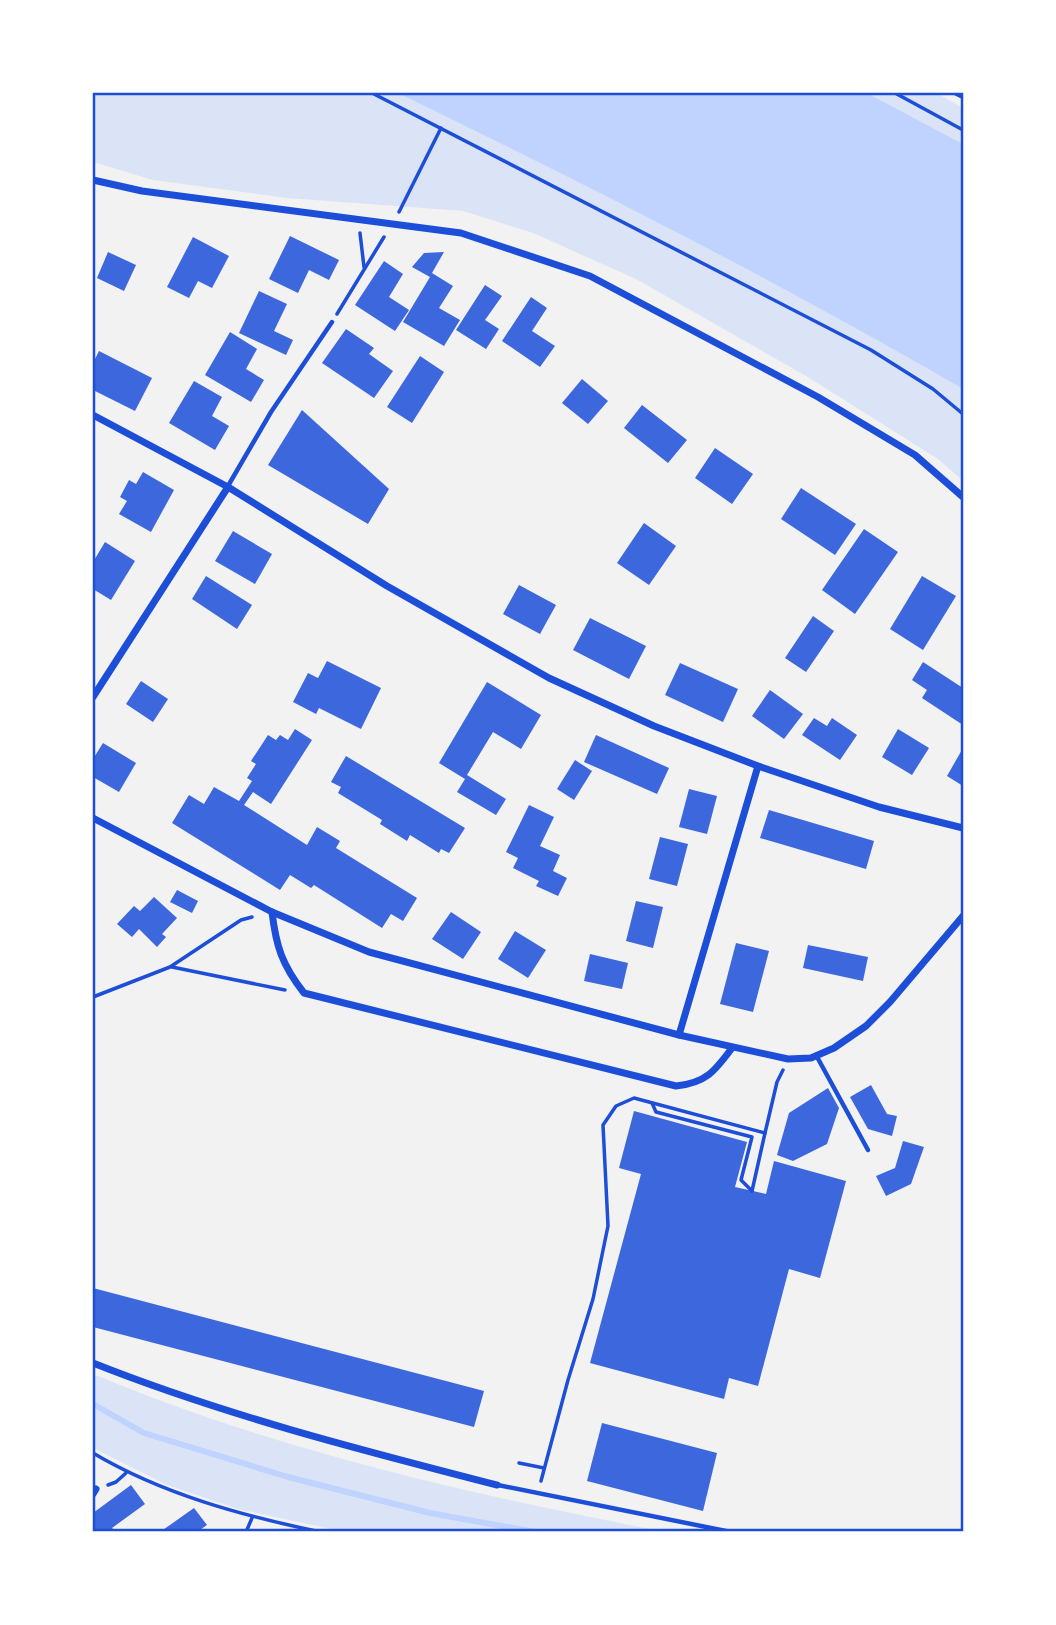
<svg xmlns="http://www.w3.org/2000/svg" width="1056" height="1625" viewBox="0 0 1056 1625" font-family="'Golos Text',sans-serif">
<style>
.green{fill:#dbe4f7}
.water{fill:#bfd3fe}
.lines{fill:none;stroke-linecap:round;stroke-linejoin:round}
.stream{stroke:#bfd3fe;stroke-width:6}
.building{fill:#3d67dc}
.path{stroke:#1d4ed8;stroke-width:3.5}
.service{stroke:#1d4ed8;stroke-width:4.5}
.minor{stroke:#1d4ed8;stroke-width:7}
.neatline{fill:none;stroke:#1d4ed8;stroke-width:2.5}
</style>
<rect width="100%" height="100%" fill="#f2f2f2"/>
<g class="green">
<polygon points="93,93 398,93 577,180 863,330 963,389 963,481 938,459 806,376 636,279 533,233 463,211 287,198 153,180 93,162"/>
<polygon points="867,93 936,93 963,108 963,144"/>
<path d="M93,1374C277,1451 471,1494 665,1532H345L238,1509L167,1485L93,1448Z"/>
</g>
<path class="water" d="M398,93H867L963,144V389C779,282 589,186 398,93Z"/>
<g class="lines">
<polyline class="stream" points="93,1404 144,1433 288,1477 430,1513 535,1532"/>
</g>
<g class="building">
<polygon points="290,236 339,260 329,280 309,270 298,293 269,279"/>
<polygon points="193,237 229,256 212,288 198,281 189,298 167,287"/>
<polygon points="108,252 136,265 124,291 97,278"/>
<polygon points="444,252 432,273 453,286 439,308 460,320 444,346 403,322 430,277 412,267 424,253"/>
<polygon points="384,261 403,274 389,297 409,310 395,331 355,305"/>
<polygon points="485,285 502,296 485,320 499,329 486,349 456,330"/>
<polygon points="259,291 287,304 274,331 293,340 286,355 239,333"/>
<polygon points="531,297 547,308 532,331 555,346 540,367 502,341"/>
<polygon points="346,329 374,348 369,354 393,371 374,398 322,363"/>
<polygon points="230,332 257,349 246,369 264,380 251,402 205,375"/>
<polygon points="99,351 152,378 135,411 93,390 93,363"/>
<polygon points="420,356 444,372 412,423 387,407"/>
<polygon points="582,379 608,401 588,424 562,403"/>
<polygon points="194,381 222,397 212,416 229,426 215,450 169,423"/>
<polygon points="642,405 687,440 668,463 624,428"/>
<polygon points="302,410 389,489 368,524 268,465"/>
<polygon points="715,448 753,474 732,504 695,478"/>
<polygon points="143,472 174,490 151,532 119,514 127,501 120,497 129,480 136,484"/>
<polygon points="801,488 856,524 835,555 781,519"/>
<polygon points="644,523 676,546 649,585 617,563"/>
<polygon points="864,529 898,552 855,614 822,590"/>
<polygon points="233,531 272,554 255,584 215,561"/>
<polygon points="105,542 135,561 111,600 93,589 93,562"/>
<polygon points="206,576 252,605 237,629 192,599"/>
<polygon points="922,576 956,596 923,650 890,629"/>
<polygon points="519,585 556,605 540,634 503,614"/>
<polygon points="813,616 834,631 806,672 785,658"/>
<polygon points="590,618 646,646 629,679 573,650"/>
<polygon points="327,661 381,688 361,729 319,708 316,714 293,702 308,673 318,678"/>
<polygon points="923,662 963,688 963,725 922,698 927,690 912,680"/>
<polygon points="680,663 738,689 723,722 665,695"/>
<polygon points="141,681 168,699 153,722 126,704"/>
<polygon points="487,682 541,715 521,749 493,732 467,775 506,799 496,815 457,792 465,779 439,763"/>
<polygon points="770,690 803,714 784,739 752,716"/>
<polygon points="814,718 827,726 832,718 857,735 840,760 802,735"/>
<polygon points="295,729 312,740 271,804 253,792 244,805 307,845 317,827 340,841 336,848 417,898 403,921 391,914 382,928 314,885 311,888 290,875 280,890 172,823 189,795 204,804 214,787 239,801 252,781 247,778 256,764 251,761 268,735 276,740 280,735 288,740"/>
<polygon points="898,729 929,748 912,775 882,757"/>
<polygon points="596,735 669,768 657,794 584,762"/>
<polygon points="103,743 136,763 119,792 93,777 93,759"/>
<polygon points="963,748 963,786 947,776"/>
<polygon points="346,756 465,828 449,853 441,849 439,853 410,835 407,841 380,824 382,820 338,793 341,787 331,782"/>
<polygon points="575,760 592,771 574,800 557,789"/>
<polygon points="689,789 717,796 707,834 679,827"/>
<polygon points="529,805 554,817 540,846 560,855 553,871 567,878 558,896 536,886 539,881 513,868 518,858 506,852"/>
<polygon points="769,810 874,841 866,869 760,838"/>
<polygon points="660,837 688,844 677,886 649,879"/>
<polygon points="177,890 198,901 192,913 170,902"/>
<polygon points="154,897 177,918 162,934 166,937 157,947 139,929 132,937 117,924 134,906 140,911"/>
<polygon points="636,901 663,907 653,948 626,941"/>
<polygon points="451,912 481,932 463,959 432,939"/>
<polygon points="515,931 546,950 528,978 498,959"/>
<polygon points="736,943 769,951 753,1012 720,1004"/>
<polygon points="808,945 868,957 863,981 803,968"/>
<polygon points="590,954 628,963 622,989 584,981"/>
<polygon points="871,1085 887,1114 897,1116 892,1136 868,1129 850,1097"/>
<polygon points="828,1088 839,1108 827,1144 793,1161 777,1155 789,1113"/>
<polygon points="634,1111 747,1142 735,1187 766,1194 774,1161 846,1181 820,1278 789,1269 758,1386 729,1378 724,1399 590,1363 641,1174 619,1168"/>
<polygon points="903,1141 924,1147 911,1184 886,1196 876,1176 895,1168"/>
<polygon points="93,1288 484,1391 474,1427 93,1327"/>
<polygon points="602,1423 717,1453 703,1511 587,1481"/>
<polygon points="131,1485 145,1504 112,1528 116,1532 93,1532 93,1513"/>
<polygon points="194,1508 207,1525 197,1532 160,1532"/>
</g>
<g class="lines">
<g class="path">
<polyline points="372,93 871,350 933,389 963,414"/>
<polyline points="895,93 963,130"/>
<polyline points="399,212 441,128"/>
<polyline points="360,233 364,267"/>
<polyline points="337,314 384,237"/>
<polyline points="172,967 285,990"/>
<polyline points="93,997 170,967 241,920 252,917"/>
<polyline points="652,1103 656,1112 752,1137 741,1180 752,1191"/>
<polyline points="752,1191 765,1133"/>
<path d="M93,1453C162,1494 243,1516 321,1532"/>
<polyline points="519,1463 544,1468"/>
<polyline points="541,1481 568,1380 593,1299 608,1226 603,1125 616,1106 634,1098 765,1133 777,1082 783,1070"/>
<polyline points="108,1485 116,1482 126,1473"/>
<polyline points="246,1532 252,1518"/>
</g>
<g class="service">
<polyline points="955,93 963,97"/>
<polyline points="228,486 271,412 332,322"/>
<polyline points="816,1055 868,1150"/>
<polyline points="498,1485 731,1532"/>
</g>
<g class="minor">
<polyline points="93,180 142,191 461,233 590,276 818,397 915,455 963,497"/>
<polyline points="93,415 228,487 387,586 549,678 654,726 758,766 879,807 963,828"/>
<polyline points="93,697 228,487"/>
<polyline points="93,818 272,912 369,952 679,1035 788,1059 811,1058 834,1048 866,1026 890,1002 963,916"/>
<path d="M272,912C276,946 282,965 304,993L676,1086C706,1083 715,1071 732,1048"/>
<polyline points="679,1035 758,766"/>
<path d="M93,1363C224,1415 361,1450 497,1485"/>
<polyline points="93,1494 96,1489"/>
</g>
</g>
<rect width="1056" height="1625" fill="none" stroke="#ffffff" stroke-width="189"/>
<rect x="94" y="94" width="868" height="1436" class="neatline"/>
</svg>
